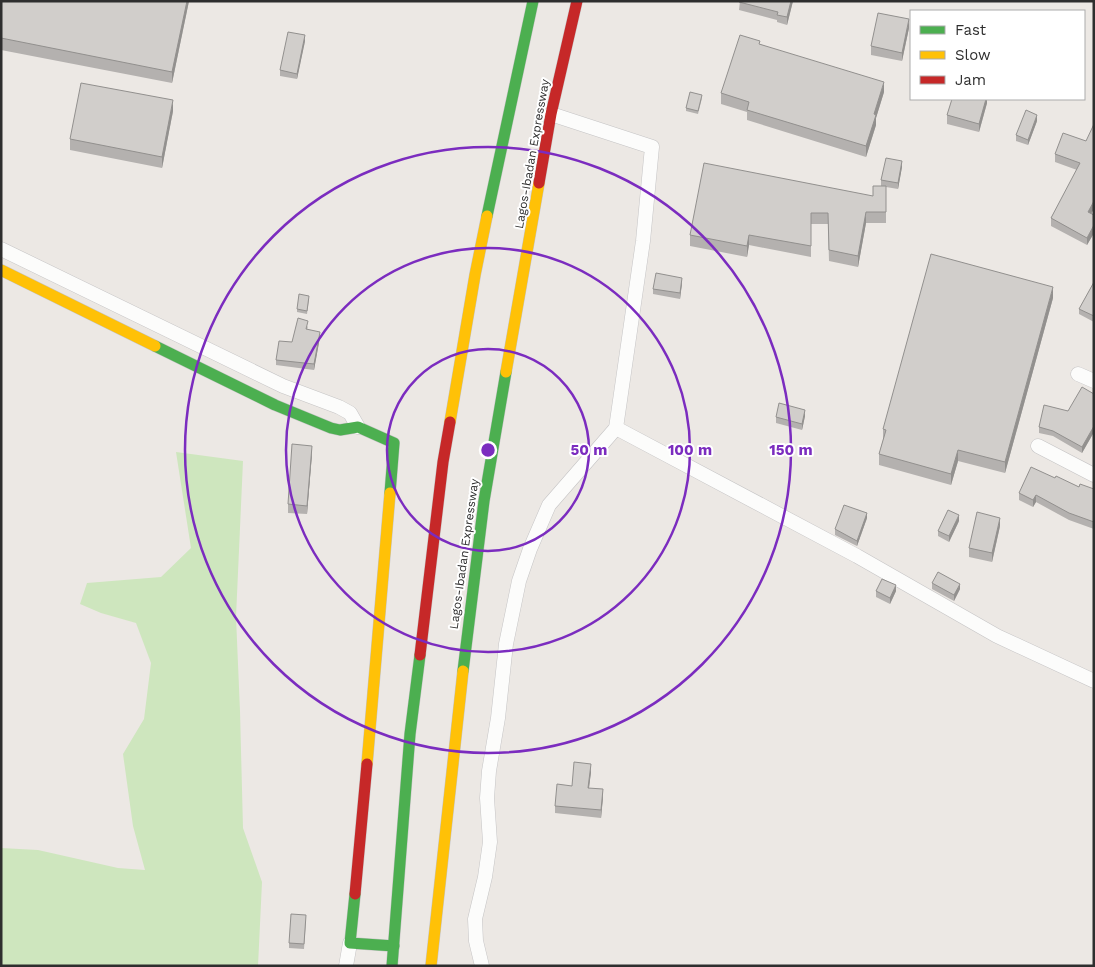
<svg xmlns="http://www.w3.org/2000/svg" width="1095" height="967" viewBox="0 0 1095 967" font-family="'Work Sans',sans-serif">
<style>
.green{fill:#cee6be}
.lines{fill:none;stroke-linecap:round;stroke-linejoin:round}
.street-casing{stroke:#c5c4c5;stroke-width:15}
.fast-casing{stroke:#c5c4c5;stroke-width:12}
.slow-casing{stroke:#c5c4c5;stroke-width:12}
.jam-casing{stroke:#c5c4c5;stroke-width:12}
.street{stroke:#fcfcfb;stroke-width:14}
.fast{stroke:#4caf50;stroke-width:11}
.slow{stroke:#ffc107;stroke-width:11}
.jam{stroke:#c62828;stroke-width:11}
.wall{fill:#b4b1af}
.shaded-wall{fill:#92908e}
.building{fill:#d1cecb;stroke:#92908e}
.ring{fill:none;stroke:#7b2cbf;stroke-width:2.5}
.labels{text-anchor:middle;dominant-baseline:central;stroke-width:4;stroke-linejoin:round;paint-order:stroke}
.street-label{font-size:12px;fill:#2e2e2e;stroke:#fff}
.centre{fill:#7b2cbf;stroke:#fff;stroke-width:2.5}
.ring-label{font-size:15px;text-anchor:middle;font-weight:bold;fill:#7b2cbf;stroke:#fff;stroke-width:4;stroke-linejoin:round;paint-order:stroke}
</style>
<rect width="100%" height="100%" fill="#ece8e4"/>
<polygon class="green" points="176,452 243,461 236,617 240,711 243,828 262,882 258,966 1,966 1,848 38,850 118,868 145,870 133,826 123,754 144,719 151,663 136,623 101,613 80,604 87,583 161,577 191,548"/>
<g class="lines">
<defs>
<g id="street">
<polyline points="1,249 283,386 339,407 350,413 358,427"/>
<polyline points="1078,374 1094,381"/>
<polyline points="616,428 857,556 997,636 1094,681"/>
<polyline points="1038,446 1094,475"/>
<polyline points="346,966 350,943"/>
<polyline points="482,966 476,941 475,919 485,877 490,842 487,798 489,771 498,718 506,644 519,581 530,549 549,505 616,428 643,241 652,147 551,114"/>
</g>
<g id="fast">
<polyline points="487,216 533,1"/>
<polyline points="155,346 275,405 331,428 340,430 358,427 394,443 390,493"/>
<polyline points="463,671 484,501 506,372"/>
<polyline points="355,894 350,943 394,946"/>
<polyline points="392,966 410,734 420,655"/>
</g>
<g id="slow">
<polyline points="1,270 155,346"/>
<polyline points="506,372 539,183"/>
<polyline points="450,422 475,275 487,216"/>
<polyline points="367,764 390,493"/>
<polyline points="431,966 463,671"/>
</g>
<g id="jam">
<polyline points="539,183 551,114 577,1"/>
<polyline points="420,655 443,462 450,422"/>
<polyline points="355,894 367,764"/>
</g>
</defs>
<use href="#street" class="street-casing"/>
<use href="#fast" class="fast-casing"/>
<use href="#slow" class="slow-casing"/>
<use href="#jam" class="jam-casing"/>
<use href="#street" class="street"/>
<use href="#fast" class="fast"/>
<use href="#slow" class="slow"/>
<use href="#jam" class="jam"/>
</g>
<g class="wall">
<polygon points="1,1 189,1 172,83 1,50"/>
<polygon points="740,1 793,1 787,25 777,22 777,20 739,10"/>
<polygon points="909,28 902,61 871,55 871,46"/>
<polygon points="305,41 297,79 280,76 280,70"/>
<polygon points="760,44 884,92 876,118 876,125 866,157 747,120 747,112 721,104 721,93"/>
<polygon points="702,98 698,114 686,111 686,108"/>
<polygon points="987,99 987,103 979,132 947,124 947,115"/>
<polygon points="173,111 162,168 70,150 70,139"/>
<polygon points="1037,121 1028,145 1016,141 1016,135"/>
<polygon points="1086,141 1091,213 1094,215 1094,233 1087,245 1051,226 1051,218 1077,170 1055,162 1055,154"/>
<polygon points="902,167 898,189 886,187 886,223 866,223 858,267 829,261 828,224 811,224 811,257 749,245 747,257 690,246 690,235 873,196 884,186 881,186 881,180"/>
<polygon points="1094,282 1094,322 1079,314 1079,309"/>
<polygon points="682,283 680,299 653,294 653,289"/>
<polygon points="1053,298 1005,473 958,461 951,485 879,465 879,454 883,440 883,429"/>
<polygon points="309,299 307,314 297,312 297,309"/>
<polygon points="308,326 307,330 320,337 314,370 276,365 276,360 292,342"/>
<polygon points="1094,394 1094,432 1082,453 1053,436 1039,433 1039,427 1068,411"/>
<polygon points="805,416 802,430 776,423 776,417"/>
<polygon points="312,454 307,514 288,513 288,504"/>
<polygon points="1055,478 1079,487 1094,489 1094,532 1094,529 1069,520 1036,502 1033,507 1019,500 1019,493"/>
<polygon points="867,518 857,546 835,535 835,529"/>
<polygon points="959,521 949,542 938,536 938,531"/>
<polygon points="1000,526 992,562 969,557 969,548"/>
<polygon points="932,583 960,589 954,601 932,589"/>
<polygon points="876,591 896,591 890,604 876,597"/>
<polygon points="591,772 589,788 603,797 601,818 555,813 555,806 572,786"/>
<polygon points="306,921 304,949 289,948 289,943"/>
</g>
<g class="shaded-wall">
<polygon points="187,1 189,1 172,83 172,72"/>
<polygon points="791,1 793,1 787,25 787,17"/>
<polygon points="909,19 909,28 902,61 902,53"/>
<polygon points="305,35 305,41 297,79 297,74"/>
<polygon points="884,82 884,92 876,118 876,125 866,157 866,146 874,114"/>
<polygon points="986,99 987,99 987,103 979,132 979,124"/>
<polygon points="173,100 173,111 162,168 162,157"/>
<polygon points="1037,115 1037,121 1028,145 1028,140"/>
<polygon points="902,161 902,167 898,189 898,183"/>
<polygon points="1094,201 1094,209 1088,219 1088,212"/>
<polygon points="866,212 866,223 858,267 858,256"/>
<polygon points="1094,225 1094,233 1087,245 1087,238"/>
<polygon points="749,235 749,245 747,257 747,246"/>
<polygon points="682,278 682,283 680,299 680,293"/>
<polygon points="1053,287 1053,298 1005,473 1005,462"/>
<polygon points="320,332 320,337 314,370 314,364"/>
<polygon points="805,410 805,416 802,430 802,424"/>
<polygon points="1094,426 1094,432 1082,453 1082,447"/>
<polygon points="312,446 312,454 307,514 307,506"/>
<polygon points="958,450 958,461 951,485 951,474"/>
<polygon points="1036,495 1036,502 1033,507 1033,500"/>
<polygon points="867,513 867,518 857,546 857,541"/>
<polygon points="959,515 959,521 949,542 949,536"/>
<polygon points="1000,518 1000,526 992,562 992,553"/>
<polygon points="960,584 960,589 954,601 954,595"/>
<polygon points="896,585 896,591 890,604 890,598"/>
<polygon points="591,764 591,772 588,795 588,788"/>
<polygon points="603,789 603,797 601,818 601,810"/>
</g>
<g class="building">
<polygon points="1,1 187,1 172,72 1,38"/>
<polygon points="740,1 791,1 787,17 777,15 778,12 739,2"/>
<polygon points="878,13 909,19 902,53 871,46"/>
<polygon points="288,32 305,35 297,74 280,70"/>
<polygon points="740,35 760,41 759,44 884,82 874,114 876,115 866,146 747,110 749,102 721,93"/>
<polygon points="81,83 173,100 162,157 70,139"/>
<polygon points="690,92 702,95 698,111 686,108"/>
<polygon points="952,99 986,99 979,124 947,115"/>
<polygon points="1026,110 1037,115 1028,140 1016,135"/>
<polygon points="1094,124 1094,201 1088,212 1094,215 1094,225 1087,238 1051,218 1080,163 1055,154 1063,133 1086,141"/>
<polygon points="886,158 902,161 898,183 881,180"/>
<polygon points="704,163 873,196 873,186 886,186 886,212 866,212 858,256 829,250 828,213 811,213 811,246 749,235 747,246 690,235"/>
<polygon points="931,254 1053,287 1005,462 958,450 951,474 879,454 886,430 883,429"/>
<polygon points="656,273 682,278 680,293 653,289"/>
<polygon points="1094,282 1094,316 1079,309"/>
<polygon points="299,294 309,296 307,311 297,309"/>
<polygon points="298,318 308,321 306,329 320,332 314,364 276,360 279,341 292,342"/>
<polygon points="1082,387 1094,394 1094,426 1082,447 1053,431 1039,427 1044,405 1068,411"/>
<polygon points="779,403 805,410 802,424 776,417"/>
<polygon points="292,444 312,446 307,506 288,504"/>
<polygon points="1031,467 1055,478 1056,476 1079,487 1080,484 1094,489 1094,522 1069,513 1036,495 1033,500 1019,493"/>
<polygon points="844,505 867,513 857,541 835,529"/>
<polygon points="948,510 959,515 949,536 938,531"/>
<polygon points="977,512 1000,518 992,553 969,548"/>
<polygon points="938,572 960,584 954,595 932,583"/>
<polygon points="882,579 896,585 890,598 876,591"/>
<polygon points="574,762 591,764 588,788 603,789 601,810 555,806 557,784 572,786"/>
<polygon points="291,914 306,915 304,944 289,943"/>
</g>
<g class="ring">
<circle cx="488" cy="450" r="101"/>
<circle cx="488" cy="450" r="202"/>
<circle cx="488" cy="450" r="303"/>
</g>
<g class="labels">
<g class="street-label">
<text transform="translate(532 154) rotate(-80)">Lagos-Ibadan Expressway</text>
<text transform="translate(464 554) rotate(-82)">Lagos-Ibadan Expressway</text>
</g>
</g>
<circle cx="488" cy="450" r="8" class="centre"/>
<g class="ring-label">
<text x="589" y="455">50 m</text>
<text x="690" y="455">100 m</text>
<text x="791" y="455">150 m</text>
</g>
<rect width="1095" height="967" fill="none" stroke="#2e2e2e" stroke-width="5"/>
<rect x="910" y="10" width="175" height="90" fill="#ffffff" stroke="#ababab"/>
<rect x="920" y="26" width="25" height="8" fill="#4caf50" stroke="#ababab"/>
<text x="955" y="35" font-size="15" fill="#2e2e2e">Fast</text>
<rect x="920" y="51" width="25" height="8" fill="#ffc107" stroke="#ababab"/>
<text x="955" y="60" font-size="15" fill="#2e2e2e">Slow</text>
<rect x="920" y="76" width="25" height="8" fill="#c62828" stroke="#ababab"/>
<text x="955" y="85" font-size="15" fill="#2e2e2e">Jam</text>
</svg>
